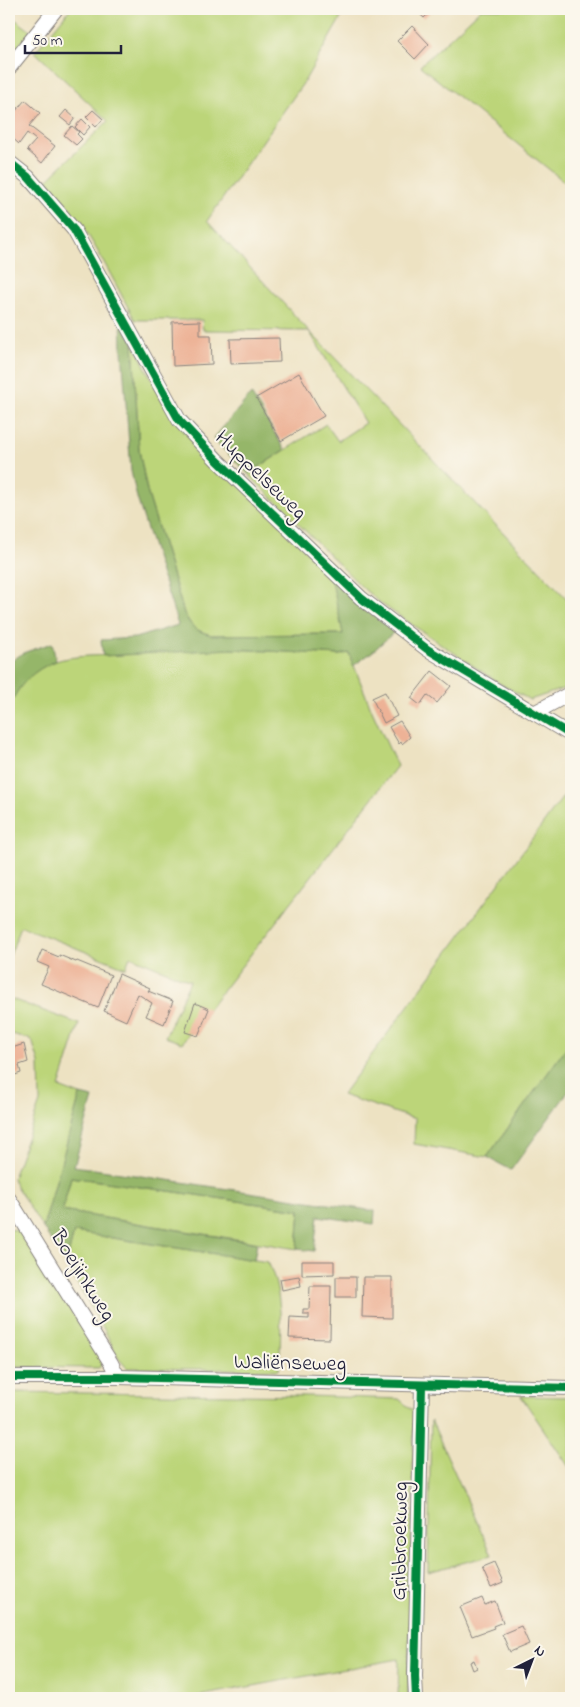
<svg xmlns="http://www.w3.org/2000/svg" width="580" height="1707" viewBox="0 0 580 1707" font-family="'Indie Flower',sans-serif">
<style>
.green{fill:#bcd579;stroke:#6f7c5a}
.forest{fill:#95b669;stroke:#5c6c52}
.building{fill:#edb296}
.lines{fill:none;stroke-linecap:round;stroke-linejoin:round}
.street-casing{stroke:#88827e;stroke-width:16}
.street{stroke:#fff;stroke-width:14}
.cycleway-casing{stroke:#fbf7ec;stroke-width:11}
.cycleway{stroke:#00873e;stroke-width:8}
.labels{text-anchor:middle;dominant-baseline:central;stroke-width:4;stroke-linejoin:round;paint-order:stroke}
.street-label{font-size:22px;fill:#22223b;stroke:#fbf7ec}
</style>
<rect width="100%" height="100%" fill="#fbf7ec"/>
<filter id="ink" filterUnits="userSpaceOnUse"><feTurbulence type="fractalNoise" baseFrequency=".02" numOctaves="2"/><feDisplacementMap in="SourceGraphic" scale="10" xChannelSelector="R" yChannelSelector="G"/><feConvolveMatrix kernelMatrix="1 2 1 2 8 2 1 2 1" color-interpolation-filters="sRGB"/></filter>
<filter id="wash" filterUnits="userSpaceOnUse"><feTurbulence type="fractalNoise" baseFrequency=".0096" numOctaves="4" result="noise"/><feDisplacementMap in="SourceGraphic" scale="20" xChannelSelector="R" yChannelSelector="G"/><feGaussianBlur stdDeviation="1.12" result="paint"/><feColorMatrix in="noise" values="0 0 0 0 0 0 0 0 0 0 0 0 0 0 0 0 0 1.4 0 .05"/><feComposite in="paint" operator="in"/></filter>
<g filter="url(#wash)">
<rect width="100%" height="100%" fill="#ede2c2"/>
<g class="green">
<path d="M70,9H346L304,82L207,221L309,331L571,603V686L530,700L499,683L383,605L365,590L248,474L326,424L338,441L365,423L309,331L203,330L202,320H135C109,273 85,219 46,181L108,121L35,52Z"/>
<polygon points="481,9 571,9 571,187 420,66"/>
<polygon points="9,15 31,31 9,57"/>
<path d="M133,342L164,404L331,577L344,634L211,635C195,630 192,628 184,613L147,491L139,450Z"/>
<path d="M231,649L340,655L349,653L372,711L397,766L182,1043L165,1037L190,981L130,956L126,968L21,926L9,958V708C15,691 27,673 45,665C66,655 93,656 116,655C155,653 193,650 231,649Z"/>
<polygon points="571,786 571,1041 487,1157 414,1144 415,1119 342,1095"/>
<polygon points="9,998 79,1024 59,1087 80,1095 43,1228 16,1186 13,1178 40,1102 39,1063 32,1040 9,1033"/>
<polygon points="71,1177 300,1210 297,1249 62,1211"/>
<polygon points="9,1229 22,1231 101,1358 102,1364 99,1368 9,1367"/>
<path d="M74,1232L268,1262C284,1295 281,1335 279,1370L127,1368L118,1358L105,1331L66,1264Z"/>
<polygon points="9,1392 309,1396 399,1399 413,1411 414,1417 408,1698 398,1698 399,1659 188,1698 9,1698"/>
<polygon points="521,1396 571,1397 571,1470"/>
<polygon points="431,1420 492,1555 428,1572"/>
</g>
<g class="forest">
<path d="M121,321L133,342L139,450L147,491L184,613C192,628 195,630 211,635L343,634L331,577L351,597L394,632L371,653L353,666L349,653L340,655L231,649L103,656L101,640L135,638L178,625L137,498L131,471L122,350Z"/>
<polygon points="251,394 285,450 248,474 213,439"/>
<path d="M52,643L56,661C33,670 18,685 9,708V663L23,653Z"/>
<polygon points="571,1041 571,1088 511,1170 487,1157"/>
<polygon points="80,1095 93,1098 74,1166 375,1211 374,1224 318,1216 314,1251 297,1249 300,1210 71,1177 62,1211 257,1243 254,1260 74,1232 66,1264 43,1228"/>
</g>
<g id="blocks">
<g class="building">
<polygon points="378,9 389,9 387,13"/>
<polygon points="414,9 433,9 424,18"/>
<polygon points="412,26 429,44 415,59 397,41"/>
<polygon points="25,100 40,113 29,126 55,146 42,163 27,150 36,140 27,133 19,144 9,135 9,116 12,112 14,113"/>
<polygon points="66,110 75,118 70,125 60,117"/>
<polygon points="93,110 103,119 96,127 86,117"/>
<polygon points="82,119 90,127 83,135 75,127"/>
<polygon points="72,126 79,132 77,134 82,139 76,145 64,135"/>
<polygon points="200,321 200,335 211,335 212,364 173,366 172,322"/>
<polygon points="279,338 280,362 231,364 230,339"/>
<polygon points="299,373 324,416 281,441 256,398"/>
<polygon points="432,671 451,686 437,703 427,695 420,705 411,698"/>
<polygon points="385,692 397,716 384,723 372,698"/>
<polygon points="400,721 410,737 402,744 401,742 399,744 389,727"/>
<polygon points="42,950 59,957 59,955 76,962 77,961 111,975 98,1008 41,984 49,967 37,962"/>
<polygon points="119,974 150,988 148,991 173,1001 164,1024 146,1016 152,1003 138,994 126,1021 104,1011"/>
<polygon points="195,1003 209,1009 198,1036 185,1032"/>
<polygon points="24,1044 28,1062 19,1065 21,1073 9,1077 9,1049"/>
<polygon points="302,1261 334,1261 334,1274 302,1275"/>
<polygon points="299,1276 301,1286 282,1290 280,1279"/>
<rect x="336" y="1277" width="20" height="20"/>
<polygon points="363,1277 392,1277 392,1318 362,1317"/>
<polygon points="310,1286 331,1286 330,1339 289,1338 290,1317 309,1318 309,1313 303,1313 303,1309 309,1309"/>
<polygon points="494,1563 503,1583 491,1588 482,1568"/>
<polygon points="482,1598 485,1605 495,1601 503,1622 493,1626 494,1628 472,1636 460,1607"/>
<polygon points="521,1626 529,1644 510,1652 502,1634"/>
<polygon points="474,1660 477,1668 473,1670 470,1662"/>
</g>
</g>
</g>
<g filter="url(#ink)">
<use href="#blocks" fill-opacity="0" stroke="#88827e" stroke-width="1"/>
<g class="lines">
<defs>
<g id="street">
<polyline points="9,68 56,9"/>
<polyline points="9,162 28,177 74,230 179,420 217,460 361,598 427,649 571,735"/>
<polyline points="534,713 571,693"/>
<polyline points="9,1199 111,1363 118,1377"/>
<polyline points="9,1377 118,1377 571,1388"/>
<polyline points="416,1698 415,1676 422,1385"/>
</g>
</defs>
<use href="#street" class="street-casing"/>
<use href="#street" class="street"/>
<defs>
<g id="cycleway">
<polyline points="9,162 28,177 74,230 179,420 217,460 361,598 427,649 571,735"/>
<polyline points="9,1377 118,1377 571,1388"/>
<polyline points="416,1698 415,1676 422,1385"/>
</g>
</defs>
<use href="#cycleway" class="cycleway-casing"/>
<use href="#cycleway" class="cycleway"/>
</g>
</g>
<g class="labels">
<g class="street-label">
<text transform="translate(260 476) rotate(44)">Huppelseweg</text>
<text transform="translate(82 1276) rotate(58)">Boeijinkweg</text>
<text transform="translate(290 1364) rotate(1)">Waliënseweg</text>
<text transform="translate(401 1541) rotate(-89)">Gribbroekweg</text>
</g>
</g>
<rect width="580" height="1707" fill="none" stroke="#fbf7ec" stroke-width="30"/>
<g transform="translate(532 1660) rotate(42)" stroke="#fbf7ec" stroke-width="4" paint-order="stroke">
<path d="M0-4L9 19L0 12L-9 19Z" fill="#22223b"/>
<text y="-8" font-size="14" font-weight="bold" text-anchor="middle" fill="#22223b">N</text>
</g>
<path d="M25 45v8h96v-8" fill="none" stroke="#22223b" stroke-width="2.5"/>
<text x="32" y="45" font-size="15" fill="#22223b" stroke="#fbf7ec" stroke-width="4" paint-order="stroke">50 m</text>
</svg>
